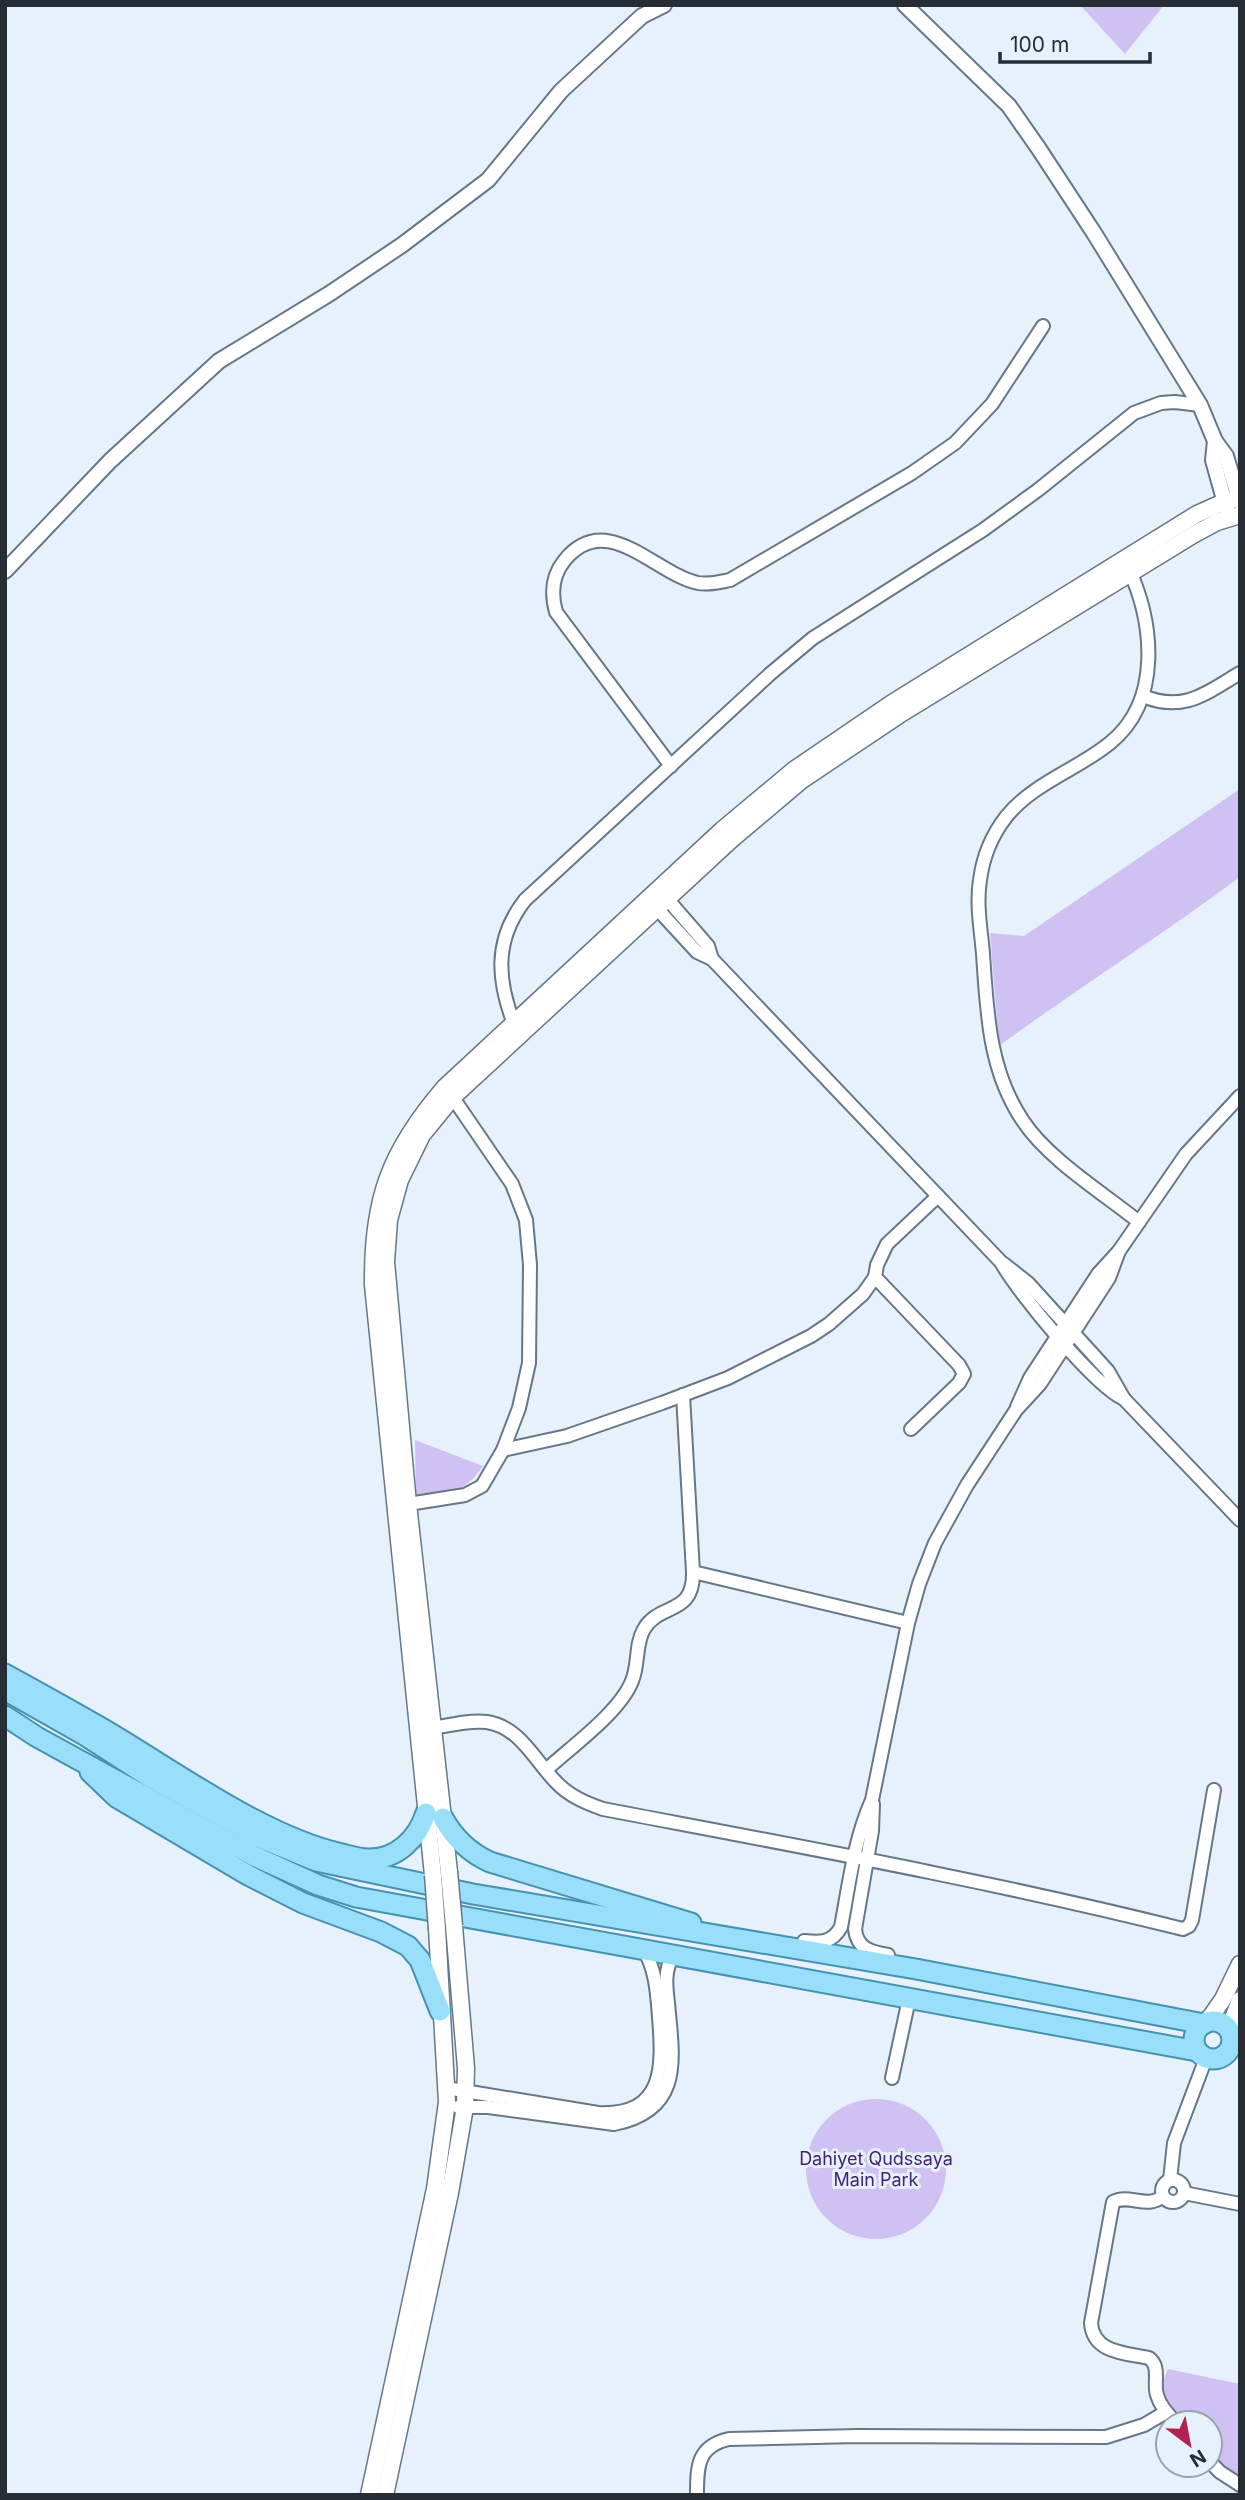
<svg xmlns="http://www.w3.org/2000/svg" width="1245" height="2500" viewBox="0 0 1245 2500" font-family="Inter,sans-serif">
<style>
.green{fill:#cfc2f2}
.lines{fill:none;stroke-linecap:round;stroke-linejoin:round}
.minor-casing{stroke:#677788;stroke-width:16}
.tertiary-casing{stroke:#677788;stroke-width:18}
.secondary-casing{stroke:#677788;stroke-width:19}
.primary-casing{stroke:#4592b1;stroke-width:23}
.minor{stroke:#fff;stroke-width:12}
.tertiary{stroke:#fff;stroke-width:14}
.secondary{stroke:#fff;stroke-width:16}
.primary{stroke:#9adff9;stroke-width:19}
.secondary-bridge-casing{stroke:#677788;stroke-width:19;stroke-linecap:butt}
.secondary-bridge{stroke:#fff;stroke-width:16}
.labels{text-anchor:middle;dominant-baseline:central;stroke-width:6;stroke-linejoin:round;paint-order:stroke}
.park-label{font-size:18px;fill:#452278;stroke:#e6f1fc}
</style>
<rect width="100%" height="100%" fill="#e6f1fc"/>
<g class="green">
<polygon points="1080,5 1164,5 1125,54"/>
<path d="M1240,789V877C1161,936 1078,988 999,1046L990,933L1024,936Z"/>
<path d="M415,1440L483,1466C468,1490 443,1499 416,1496Z"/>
<circle cx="876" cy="2169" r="70"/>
<polygon points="1168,2369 1240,2384 1240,2480 1230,2474 1210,2451 1210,2423 1186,2423 1161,2393 1162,2384"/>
</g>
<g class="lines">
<defs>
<g id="minor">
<path d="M1128,567C1154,623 1162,701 1110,743C1077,770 1033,783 1006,817C992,835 983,857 980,880C976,904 981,930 983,954C987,1013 989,1071 1023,1121C1048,1159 1103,1193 1139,1222"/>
<path d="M1143,696C1184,713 1206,693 1240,673"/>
<path d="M671,766L556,612C551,594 552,576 564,561C606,508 655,574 698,583C709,585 720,582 730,580L912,473L955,443L992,404L1043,326"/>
<polyline points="662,893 708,946 712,959"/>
<path d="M651,902L697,952L712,959L1001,1262C1018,1293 1095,1386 1124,1399"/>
<path d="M516,1029C497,982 493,941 525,900L770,674L813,638L983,530L1038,490L1134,413L1161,403L1175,402L1200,405"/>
<polyline points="1004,1264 1028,1283 1108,1371 1124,1399 1240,1520"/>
<polyline points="875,1277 959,1365 964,1374 959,1383 911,1429"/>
<polyline points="1017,1407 1030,1378 1098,1274 1119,1251 1186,1154 1240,1096"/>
<polyline points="503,1450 567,1436 662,1403 728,1378 811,1336 829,1324 863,1294 875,1277 877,1265 887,1244 938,1196"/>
<polyline points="402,1505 465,1495 482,1486 503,1450 519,1408 529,1363 530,1265 526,1220 512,1184 449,1092"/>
<polyline points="693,1572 908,1623"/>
<path d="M433,1728C450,1725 469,1720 487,1722C520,1727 535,1761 556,1782C569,1796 586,1803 603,1809C797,1846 991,1881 1183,1929L1189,1926L1192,1920L1214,1790"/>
<path d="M546,1770C571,1747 620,1712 632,1681C639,1665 635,1644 644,1629C660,1602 694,1616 693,1572L683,1395"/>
<path d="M873,1804L872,1831L855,1929C857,1949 871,1952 888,1955"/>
<path d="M804,1941C821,1943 832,1943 841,1927C849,1885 854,1840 872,1800L908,1623L919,1584L935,1543L967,1485L1016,1410L1040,1384L1109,1278L1119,1251"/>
<polyline points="892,2078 909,1999"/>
<path d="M446,2088L598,2113C665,2116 663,2067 659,2017C657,1992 656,1970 643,1948"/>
<path d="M458,2107H488L614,2124C684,2110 673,2059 668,2003C666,1986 664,1971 673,1955"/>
<circle cx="1173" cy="2191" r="11"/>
<polyline points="1170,2180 1174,2143 1206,2058"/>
<polyline points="1184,2193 1240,2204"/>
<path d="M1163,2196C1147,2210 1129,2193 1113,2202L1091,2323C1093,2353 1125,2353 1149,2358C1161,2367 1153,2382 1157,2395C1160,2406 1168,2414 1176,2423"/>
<polyline points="1210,2462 1220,2472 1240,2485"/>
<path d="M697,2495C697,2467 697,2446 729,2439L858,2436L1106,2437L1144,2425L1166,2412"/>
</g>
<g id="tertiary">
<polyline points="905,5 1009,106 1039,149 1094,233 1200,405 1215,441 1226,456 1240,502"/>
<polyline points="1215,441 1213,460 1227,510"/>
<polyline points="5,571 110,461 219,361 329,294 402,245 488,180 561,91 642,16 664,5"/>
</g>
<g id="secondary">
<polyline points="449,1872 408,1504 386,1262 389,1220 400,1180 422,1135 453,1097 731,840 802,780 899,715 1193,535 1217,522 1240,515"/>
<path d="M433,1875L373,1285C372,1200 389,1152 445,1087L722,830L795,769L892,703L1197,514L1224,502L1240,498"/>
<polyline points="1207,2022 1223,1999 1240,1964"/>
<polyline points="1229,2029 1240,2000"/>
<polyline points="369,2495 435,2189 447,2102 437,1929"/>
<polyline points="385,2495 450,2193 465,2107 466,2068 454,1926"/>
</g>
<g id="primary">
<path d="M5,1674C36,1691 67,1708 98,1726C171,1768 261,1836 342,1854C350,1856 360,1859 368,1859C397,1860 418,1838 426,1813"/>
<polyline points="5,1690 86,1736 151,1778 258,1837 316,1861 473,1894 916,1969 1204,2024"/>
<polyline points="5,1716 37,1737 254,1856 318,1885 356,1897 1197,2051"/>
<polyline points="90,1772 116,1797 248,1875 303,1903 381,1932 408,1946 420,1960 440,2011"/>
<path d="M443,1818C454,1838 468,1852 490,1862L691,1923"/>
<circle cx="1213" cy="2040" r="19"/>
</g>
</defs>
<use href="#minor" class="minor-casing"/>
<use href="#tertiary" class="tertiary-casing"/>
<use href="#secondary" class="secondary-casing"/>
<use href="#primary" class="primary-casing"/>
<use href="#minor" class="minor"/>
<use href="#tertiary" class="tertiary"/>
<use href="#secondary" class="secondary"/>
<use href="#primary" class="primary"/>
<defs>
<g id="secondary-bridge">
<polyline points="449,1872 454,1926"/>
<polyline points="433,1875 437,1929"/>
</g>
</defs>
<use href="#secondary-bridge" class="secondary-bridge-casing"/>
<use href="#secondary-bridge" class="secondary-bridge"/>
</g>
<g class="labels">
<g class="park-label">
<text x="876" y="2158">Dahiyet Qudssaya<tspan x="876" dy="21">Main Park</tspan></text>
</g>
</g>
<rect width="1245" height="2500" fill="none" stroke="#262d34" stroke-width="14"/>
<g transform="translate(1189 2444) rotate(148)"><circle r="33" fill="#e6f1fc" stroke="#99a3ac" stroke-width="2"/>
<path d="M0-5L12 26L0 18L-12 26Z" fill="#b12151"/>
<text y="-10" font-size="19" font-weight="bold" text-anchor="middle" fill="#262d34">N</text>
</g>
<path d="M1000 52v10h150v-10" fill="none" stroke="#262d34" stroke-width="3.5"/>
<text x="1010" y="52" font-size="21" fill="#262d34" stroke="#e6f1fc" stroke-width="5" paint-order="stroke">100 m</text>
</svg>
